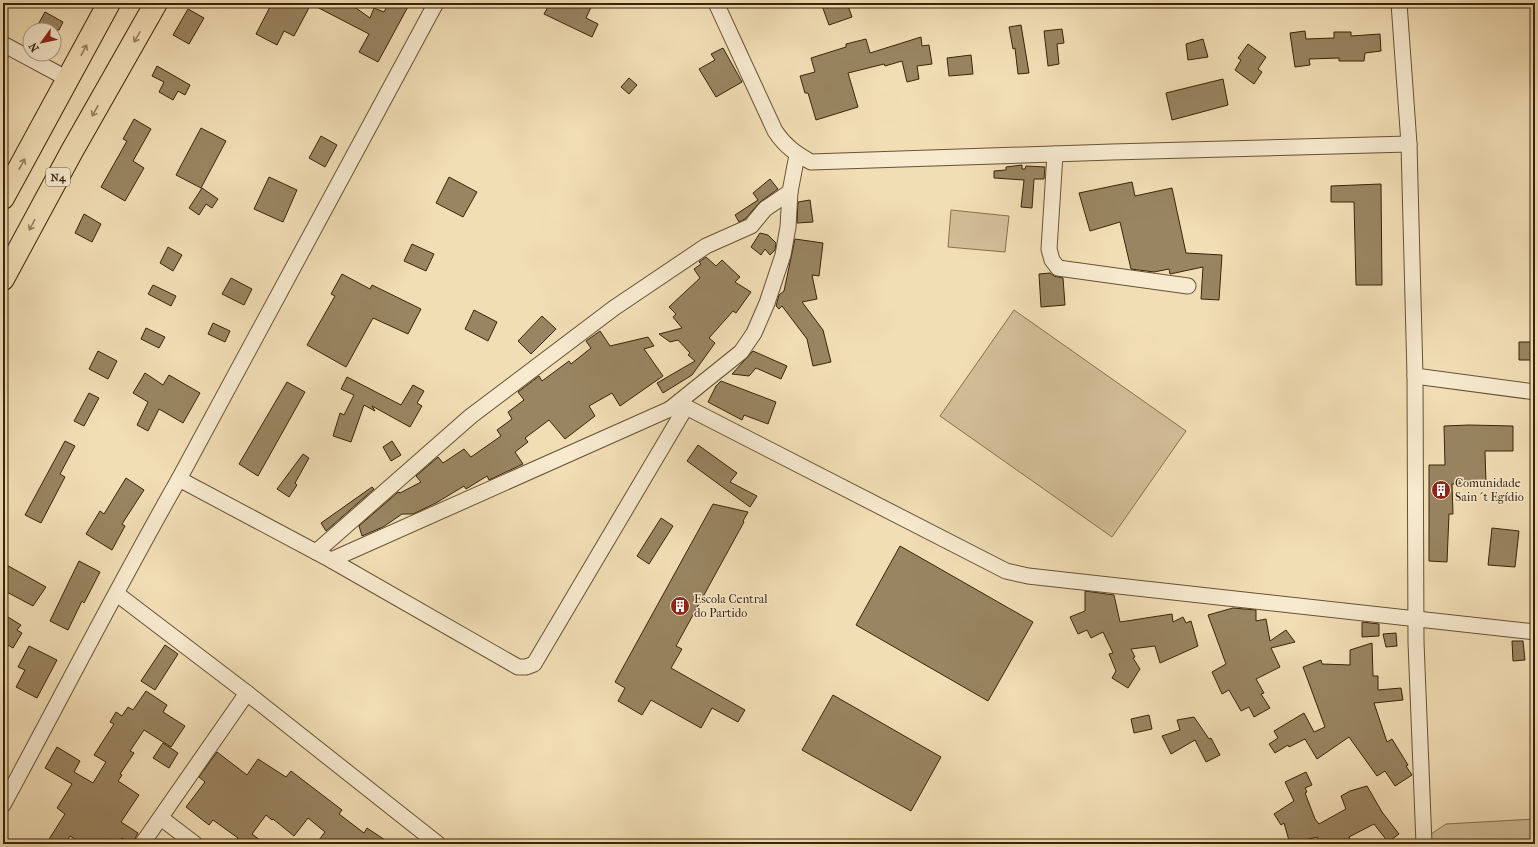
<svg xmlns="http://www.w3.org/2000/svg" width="1538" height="847" viewBox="0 0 1538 847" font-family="'IM FELL French Canon',serif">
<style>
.green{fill:#d3be98;stroke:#867150}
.building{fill:#998562;stroke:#392409}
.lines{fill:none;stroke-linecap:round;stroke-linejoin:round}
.street-casing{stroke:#675234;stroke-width:17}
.highway-casing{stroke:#392409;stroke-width:24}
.street{stroke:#f7eacf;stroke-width:15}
.highway{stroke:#f2deb5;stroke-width:22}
.oneway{stroke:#96815f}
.labels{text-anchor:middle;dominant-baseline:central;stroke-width:3;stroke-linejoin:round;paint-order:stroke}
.shield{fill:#f7eacf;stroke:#725f44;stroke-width:1}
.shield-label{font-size:11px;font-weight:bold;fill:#392409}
.poi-label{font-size:12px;fill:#392409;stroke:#f7eacf;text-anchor:start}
</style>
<rect width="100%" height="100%" fill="#f2deb5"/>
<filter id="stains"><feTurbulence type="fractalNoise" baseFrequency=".005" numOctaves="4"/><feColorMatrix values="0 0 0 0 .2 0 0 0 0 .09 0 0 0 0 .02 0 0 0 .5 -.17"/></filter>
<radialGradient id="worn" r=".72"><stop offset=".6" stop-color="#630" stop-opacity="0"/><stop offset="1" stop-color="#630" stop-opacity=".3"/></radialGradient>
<g class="green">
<polygon points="951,210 1009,216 1005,252 948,247"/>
<polygon points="1014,310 1186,431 1112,537 940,416"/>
<polygon points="1535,819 1535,844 1416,844 1446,824"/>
</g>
<g class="building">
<polygon points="272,3 349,3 370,18 374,8 384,12 389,3 410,3 378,62 359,52 369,34 311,4 294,36 284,31 277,45 256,34"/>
<polygon points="550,3 593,3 586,18 598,24 592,37 544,14"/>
<polygon points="821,3 847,3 852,17 829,25"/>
<polygon points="188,9 204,18 189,44 173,35"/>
<polygon points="45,12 63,22 59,30 35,30"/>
<polygon points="1021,25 1029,73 1018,74 1015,48 1013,49 1009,27"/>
<polygon points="1062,29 1064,43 1057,44 1059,64 1048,66 1044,31"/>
<polygon points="1305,31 1306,39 1334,38 1334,32 1351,32 1351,36 1380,34 1381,51 1365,53 1364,61 1339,61 1339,58 1309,59 1310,65 1295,67 1290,33"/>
<polygon points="921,37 922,46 929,45 932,64 917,66 919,79 907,82 902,61 885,66 884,64 848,73 858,107 816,120 808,93 805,93 800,76 815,72 811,58 846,47 846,44 866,39 870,53"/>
<polygon points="1203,39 1208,57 1188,60 1186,44"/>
<polygon points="1248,44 1266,57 1258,69 1262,72 1254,84 1235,70 1241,60 1238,58"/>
<polygon points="723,48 742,82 716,97 699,69 715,60 711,54"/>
<polygon points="971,55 973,74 949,76 947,58"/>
<polygon points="157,66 190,85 185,95 178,91 173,100 159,92 164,82 152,76"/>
<polygon points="629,78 637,85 629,94 621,87"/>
<polygon points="1223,79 1228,105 1172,120 1166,93"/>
<polygon points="134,119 151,129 133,161 144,168 125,201 101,187 127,141 123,139"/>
<polygon points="201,128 226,141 201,188 176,175"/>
<polygon points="321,136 337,145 325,167 309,158"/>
<polygon points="1022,165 1022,169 1025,169 1026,166 1045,167 1044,179 1034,179 1032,208 1021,207 1024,180 994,178 994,171 1006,170 1006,167"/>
<polygon points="269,177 297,190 283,222 254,209"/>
<polygon points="449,177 477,192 463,217 436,203"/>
<polygon points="770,179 778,189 760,202 745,219 739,222 735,215 758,200 753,193"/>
<polygon points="1132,182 1135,196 1172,188 1186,253 1222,255 1219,300 1201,299 1203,267 1170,274 1169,269 1154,272 1131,269 1120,222 1090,231 1079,193"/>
<polygon points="1381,184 1382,285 1356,285 1354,202 1331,202 1331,186"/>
<polygon points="202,188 218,199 212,208 206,204 199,215 189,208"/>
<polygon points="810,200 813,222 797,223 798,202"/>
<polygon points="84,214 101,224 92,242 75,233"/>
<polygon points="760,233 768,235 776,243 775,250 770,255 765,249 761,255 751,247"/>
<polygon points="795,239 823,243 819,276 812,275 817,299 802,302 823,330 831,362 813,366 807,339 782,306 779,309 776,306 779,295 784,291"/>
<polygon points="412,244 434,254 426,271 404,261"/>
<polygon points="168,247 182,255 173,271 160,263"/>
<polygon points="706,257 716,266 722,260 740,277 735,282 751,292 736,313 733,311 709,338 715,343 692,375 663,393 657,383 695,361 688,355 690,353 678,340 670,342 659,334 682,328 673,317 676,314 669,307 700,278 694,269 701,264 699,262"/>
<polygon points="1050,273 1054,276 1063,278 1065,305 1041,307 1039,274"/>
<polygon points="342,274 370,289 372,285 421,309 408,334 373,318 346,367 307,345 335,296 331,294"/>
<polygon points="231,278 252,289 244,305 222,294"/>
<polygon points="153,285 176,296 171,306 148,294"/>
<polygon points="474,310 497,322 488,341 465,329"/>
<polygon points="542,316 556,329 531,354 518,341"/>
<polygon points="213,323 230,331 225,342 208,334"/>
<polygon points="146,328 165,337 159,348 141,339"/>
<polygon points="600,331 610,346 648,337 654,346 644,349 663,376 620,406 612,393 589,406 595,416 565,439 549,420 525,438 528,442 515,452 523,464 489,480 487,476 466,489 464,486 436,503 413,514 402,514 383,527 362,536 359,526 397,493 399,492 400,493 421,482 416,476 438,457 443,463 464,449 471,457 501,436 497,430 512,419 508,412 524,400 518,392 539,376 542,381 569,361 571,364 591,348 586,341"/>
<polygon points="1519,342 1532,342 1531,360 1519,360"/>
<polygon points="98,351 117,361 108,379 89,369"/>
<polygon points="753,351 787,366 781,379 756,368 749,376 732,374"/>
<polygon points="145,373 163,385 169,375 200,393 183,423 159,409 148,431 137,425 148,402 133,393"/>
<polygon points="347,377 401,405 413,385 424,391 417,403 422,406 410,427 372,406 375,411 364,405 351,442 333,436 340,413 344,415 354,395 341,389"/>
<polygon points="721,381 776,402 768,424 744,415 742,420 708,402 716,386"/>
<polygon points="287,382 305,392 258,476 239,464"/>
<polygon points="89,393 99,398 84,426 74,421"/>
<polygon points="1469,425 1513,426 1513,451 1485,451 1486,483 1452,484 1453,514 1449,514 1447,562 1429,561 1429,465 1445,465 1444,426"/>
<polygon points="65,441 75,446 60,474 65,477 41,523 25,515"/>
<polygon points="392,441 401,455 391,461 383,447"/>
<polygon points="698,445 737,473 730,482 757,496 750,507 687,461"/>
<polygon points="303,454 309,458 295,483 297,485 289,497 277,489"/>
<polygon points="126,478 144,490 122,524 125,526 112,550 86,534 100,511 104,514"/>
<polygon points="372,487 374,489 326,531 321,523"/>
<polygon points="713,504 748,512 743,521 744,522 676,646 682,649 671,668 745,710 738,722 712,708 701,728 651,700 642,715 618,701 625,688 615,682"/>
<polygon points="661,518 673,526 649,564 637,556"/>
<polygon points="1492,528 1519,531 1515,567 1488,565"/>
<polygon points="900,546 1033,622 988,701 856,625"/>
<polygon points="79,561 100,572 84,603 82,601 68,630 50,621"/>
<polygon points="3,563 46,587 33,606 3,590"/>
<polygon points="1085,591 1114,595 1120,622 1172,614 1173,622 1183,617 1186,623 1191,621 1198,646 1160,663 1155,646 1131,649 1135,657 1133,658 1140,669 1128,688 1112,678 1116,671 1109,654 1113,653 1103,632 1091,638 1087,630 1078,634 1070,617 1085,611"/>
<polygon points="1233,608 1256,610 1256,621 1266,619 1270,641 1286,630 1295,642 1271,648 1280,667 1256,679 1264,693 1261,694 1270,708 1254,717 1249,707 1241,711 1229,690 1222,694 1212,672 1226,664 1208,615"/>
<polygon points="3,614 21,625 17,630 22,633 13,648 3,642"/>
<polygon points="1362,622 1379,624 1379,636 1362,637"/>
<polygon points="1396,633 1397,646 1386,647 1383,634"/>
<polygon points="1512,641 1523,641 1525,660 1513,661"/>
<polygon points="1372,643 1373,676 1378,676 1378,690 1401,688 1403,700 1374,703 1387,742 1392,739 1408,765 1406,766 1412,775 1395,786 1385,771 1377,776 1349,737 1317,759 1305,739 1289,747 1288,745 1275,753 1269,744 1278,738 1274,731 1304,713 1314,732 1325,727 1303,667 1321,660 1322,664 1350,665 1350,650"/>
<polygon points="165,645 178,654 155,690 141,681"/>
<polygon points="29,646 57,660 37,698 16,687 25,670 18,667"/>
<polygon points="146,691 167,705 163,712 185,726 171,747 144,730 130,751 134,753 120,774 122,775 118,781 139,795 121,822 138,833 132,844 122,838 118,844 83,844 70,836 65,844 46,844 65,814 57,808 72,784 45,768 57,747 80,761 74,772 93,783 106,762 94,755 114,724 110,722 116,712 122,716 128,707 133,710"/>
<polygon points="833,695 941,757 911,811 802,750"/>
<polygon points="1149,715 1152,729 1134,733 1131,719"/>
<polygon points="1194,717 1209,739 1211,738 1220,755 1206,762 1195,740 1171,754 1162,736 1180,730 1177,720"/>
<polygon points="163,743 178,753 169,768 153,758"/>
<polygon points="217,752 247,775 258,759 286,777 291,771 342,810 339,814 364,833 367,828 391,844 316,844 325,832 308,818 294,836 273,819 272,820 266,815 252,834 265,844 233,844 238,838 213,820 209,825 186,807 205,782 199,777"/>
<polygon points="1306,772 1312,785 1305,788 1307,792 1305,793 1315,819 1319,824 1346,809 1341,796 1350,791 1367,786 1382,812 1399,834 1388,842 1374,824 1349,837 1353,844 1320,844 1317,837 1290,844 1284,823 1281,825 1274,814 1294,801 1285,782"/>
</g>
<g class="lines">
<defs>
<g id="street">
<path d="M716,3L775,131C785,146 796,154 811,162L1112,152L1409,144"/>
<polyline points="1399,3 1409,144 1415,376 1416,642 1424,844"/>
<polyline points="3,44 68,79"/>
<polyline points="1055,154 1049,249 1052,260 1058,268 1188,286"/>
<polyline points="1415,376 1535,392"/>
<polyline points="670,409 741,352 754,333 767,303 783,255 788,227 790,192 797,155"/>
<polyline points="179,479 331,560 518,667 526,667 534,664 686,407"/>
<polyline points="316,552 471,416 614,308 706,246 751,226 765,209 790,192"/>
<polyline points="331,560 670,409 686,407 1006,571 1028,576 1535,632"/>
<polyline points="117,594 247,693 438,844"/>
<path d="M3,805C62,696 118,586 179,479L436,3"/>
<polyline points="161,818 195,844"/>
<polyline points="142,844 247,693"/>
</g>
<g id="highway">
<polyline points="3,198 109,3"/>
<polyline points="3,279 72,151 156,3"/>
</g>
</defs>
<use href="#street" class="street-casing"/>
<use href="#highway" class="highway-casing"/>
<use href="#street" class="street"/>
<use href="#highway" class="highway"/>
</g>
<defs><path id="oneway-shaft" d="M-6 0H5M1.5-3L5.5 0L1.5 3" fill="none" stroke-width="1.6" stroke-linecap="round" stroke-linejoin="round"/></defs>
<g class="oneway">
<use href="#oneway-shaft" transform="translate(137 37) rotate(120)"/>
<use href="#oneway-shaft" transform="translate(84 50) rotate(-62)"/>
<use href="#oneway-shaft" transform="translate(95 111) rotate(119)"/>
<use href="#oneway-shaft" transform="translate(22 164) rotate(-61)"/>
<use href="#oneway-shaft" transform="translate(32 225) rotate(118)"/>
</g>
<defs>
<symbol id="building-disc" viewBox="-11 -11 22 22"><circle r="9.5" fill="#8f2418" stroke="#f7eacf"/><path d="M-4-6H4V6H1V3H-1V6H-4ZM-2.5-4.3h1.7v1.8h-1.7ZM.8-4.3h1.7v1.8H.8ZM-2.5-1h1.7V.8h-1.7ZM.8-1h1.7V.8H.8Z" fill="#fff"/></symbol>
</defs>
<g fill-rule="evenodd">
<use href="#building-disc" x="1430" y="479" width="22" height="22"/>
<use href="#building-disc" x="669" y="595" width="22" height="22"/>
</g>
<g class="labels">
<rect class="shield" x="46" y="168" width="24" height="18" rx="3"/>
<g class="shield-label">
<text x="58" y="177">N4</text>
</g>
<g class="poi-label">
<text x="1455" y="483">Comunidade<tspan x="1455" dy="14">Sain´t Egídio</tspan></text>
<text x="694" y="599">Escola Central<tspan x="694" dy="14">do Partido</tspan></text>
</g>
</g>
<rect width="1538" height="847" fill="none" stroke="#f2deb5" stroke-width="16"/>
<rect x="4" y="4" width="1530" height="839" fill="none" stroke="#392409" stroke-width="2"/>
<rect x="8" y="8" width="1522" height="831" fill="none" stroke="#392409"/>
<g transform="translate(42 42) rotate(237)"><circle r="19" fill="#f7eacf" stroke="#ab9b80"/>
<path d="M0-3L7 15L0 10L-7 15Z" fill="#8f2418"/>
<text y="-6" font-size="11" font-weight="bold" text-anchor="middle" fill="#392409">N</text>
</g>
<rect width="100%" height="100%" filter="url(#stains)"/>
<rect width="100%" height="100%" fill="url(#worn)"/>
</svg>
